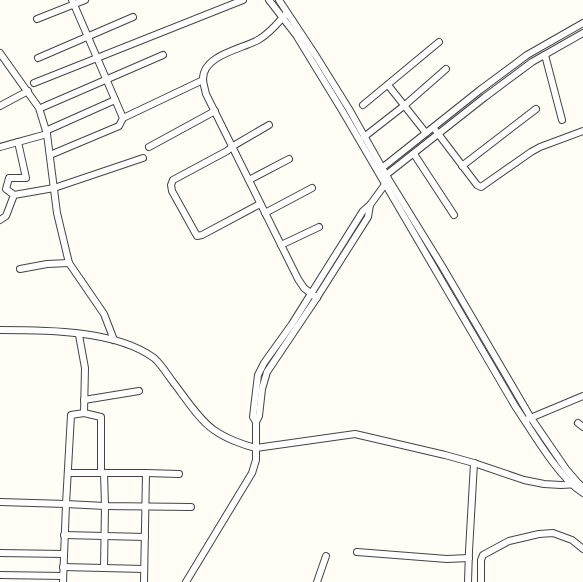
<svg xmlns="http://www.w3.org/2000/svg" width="583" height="582" viewBox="0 0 583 582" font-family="'Zilla Slab',serif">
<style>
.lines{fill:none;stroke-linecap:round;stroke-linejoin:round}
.minor-casing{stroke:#444;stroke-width:8}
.minor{stroke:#fff;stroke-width:6}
</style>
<rect width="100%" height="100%" fill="#fffdf5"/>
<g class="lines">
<defs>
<g id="minor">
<polyline points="72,0 123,118 203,80"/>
<path d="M269,0L296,35L343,112L515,406C532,431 558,477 583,493"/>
<polyline points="279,0 316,56 349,109 389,180 442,266 531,418 566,469 579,484 583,487"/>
<path d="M285,15C277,24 269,34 258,40C242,49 203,55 203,79C203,83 205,89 206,94L298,279L304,288L317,298"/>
<polyline points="37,19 85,0"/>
<polyline points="0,53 39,108 47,134"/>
<polyline points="545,55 562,120"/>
<polyline points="38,58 133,17"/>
<polyline points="34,83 243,0"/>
<polyline points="388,85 426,133"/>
<polyline points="363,105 439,42"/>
<polyline points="0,106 28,91"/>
<polyline points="43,107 163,55"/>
<polyline points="50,129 115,100"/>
<polyline points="436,131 477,185 481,187 531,152 540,147 583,131"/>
<polyline points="364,137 405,105 446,69"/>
<polyline points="0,147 47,134 57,213 69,263 104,314 114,340"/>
<polyline points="149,147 215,111"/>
<polyline points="414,154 454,215"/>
<polyline points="50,155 119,126 123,118"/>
<polyline points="462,166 536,109"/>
<polyline points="382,168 480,90 527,55 583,23"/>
<polyline points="386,175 485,97 532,62 583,33"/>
<polyline points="249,180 289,159"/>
<polyline points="14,195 54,188 143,158"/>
<polyline points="260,204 202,235 197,236 172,191 171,185 173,180 227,151 233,146 269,125"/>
<polyline points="265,213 312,188"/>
<polyline points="0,220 6,216 14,195 6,189 9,178 26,178 18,142"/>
<polyline points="281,245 319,227"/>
<polyline points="20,269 47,264 69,263"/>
<path d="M0,330C46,330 116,330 154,358C161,364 167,374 173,382C184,396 199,420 214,430C225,438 243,445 256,448L355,434L445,455L474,463L524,480L544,484L561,485L579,484"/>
<polyline points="79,335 85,368 84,413 101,417 101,473 146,473 144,582"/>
<polyline points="84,400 139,391"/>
<polyline points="84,413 71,415 66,504 105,506 104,568"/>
<polyline points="528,419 583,396"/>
<polyline points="256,422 259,416 262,389 267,372 316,299 368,217 370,205"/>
<polyline points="578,423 583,427"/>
<polyline points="68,473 101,473"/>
<polyline points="104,473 105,506 191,507"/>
<polyline points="146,473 179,474"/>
<polyline points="0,502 66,504 63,582"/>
<polyline points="64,535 145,537"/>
<polyline points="357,552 447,559 469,558"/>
<polyline points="0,553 64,554"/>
<polyline points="63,567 144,569"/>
<polyline points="0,575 63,576"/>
<polyline points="186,582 252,473 256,460 256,422 253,417 254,408 258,375 264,363 292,324 363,211 370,205 386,183"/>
<polyline points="317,582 326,556"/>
<polyline points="468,582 469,551 474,463"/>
<polyline points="481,582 481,560 483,555 509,541 539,534 553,533 572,540 583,549"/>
</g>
</defs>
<use href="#minor" class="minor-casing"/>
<use href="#minor" class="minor"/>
</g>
</svg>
